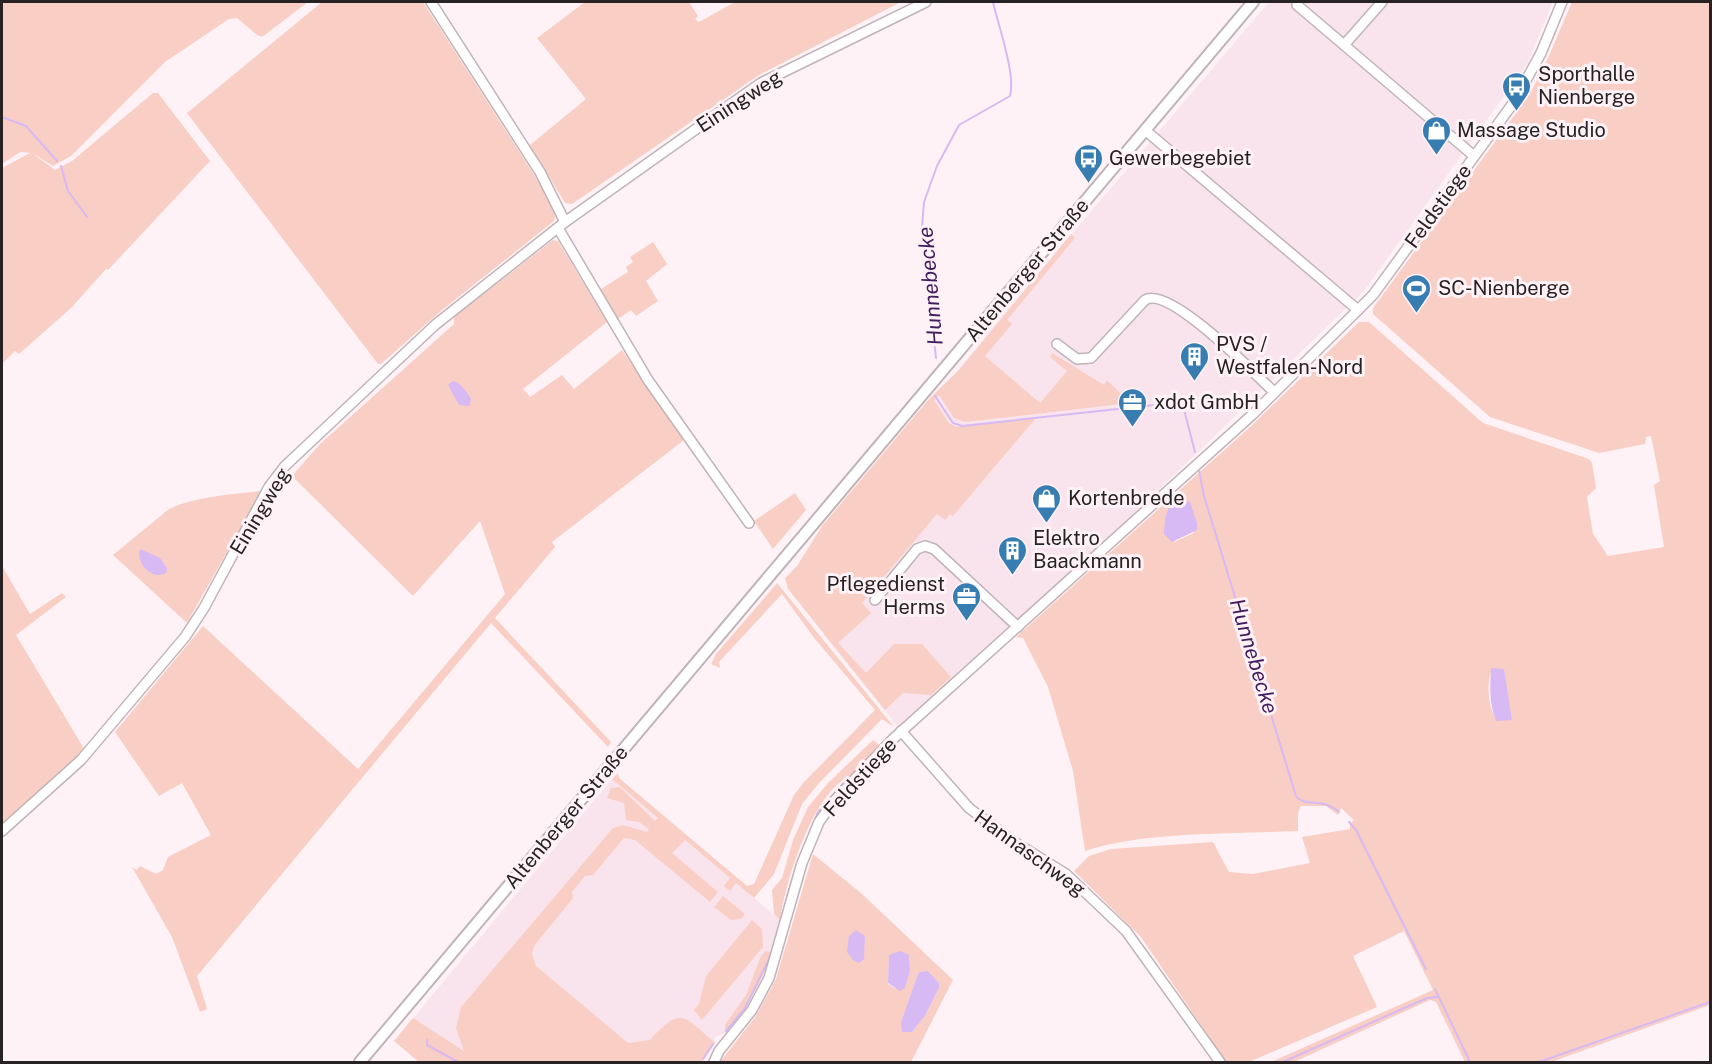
<svg xmlns="http://www.w3.org/2000/svg" width="1712" height="1064" viewBox="0 0 1712 1064" font-family="'Public Sans',sans-serif">
<style>
.built{fill:#f9e4ed}
.green{fill:#f9cec4;fill-rule:evenodd}
.water{fill:#d7b9f3}
.lines{fill:none;stroke-linecap:round;stroke-linejoin:round}
.stream{stroke:#d7b9f3;stroke-width:2}
.minor-casing{stroke:#c0b4b9;stroke-width:12}
.major-casing{stroke:#c0b4b9;stroke-width:14}
.minor{stroke:#fff;stroke-width:9}
.major{stroke:#fff;stroke-width:10}
.labels{text-anchor:middle;dominant-baseline:central;stroke-width:6;stroke-linejoin:round;paint-order:stroke}
.poi-label{font-size:20px;fill:#272325;stroke:#fff2f7;text-anchor:start}
.street-label{font-size:20px;fill:#272325;stroke:#fff2f7}
.water-label{font-size:21px;font-style:italic;fill:#421c5e;stroke:#fff2f7}
</style>
<rect width="100%" height="100%" fill="#fff2f7"/>
<g class="built">
<polygon points="1269,2 1553,2 1527,64 1364,291 945,697 903,733 823,634 857,608 923,413 1002,316"/>
<polygon points="612,779 780,920 770,956 746,1008 725,1033 715,1037 715,1043 702,1062 419,1062 394,1041"/>
</g>
<g class="green">
<polygon points="2,2 308,2 262,37 257,35 237,18 229,19 165,62 71,156 53,166 32,153 55,170 72,161 153,93 158,93 210,161 108,270 106,269 71,308 19,354 15,351 2,364 2,168 30,153 20,152 2,164"/>
<polygon points="322,2 423,2 549,198 556,214 554,221 442,310 381,364 378,364 187,113"/>
<polygon points="585,2 689,2 698,16 695,19 699,22 735,2 901,2 759,75 572,204 565,203 530,145 586,99 537,38"/>
<path d="M1572,2H1710V1005L1551,1062H1465L1436,1002L1430,1000L1294,1062H1271L1433,990L1404,931L1353,956L1377,1007L1249,1062H1226L1141,937L1074,871L1089,856L1111,849L1213,842L1229,872L1253,874L1310,863L1302,837L1350,829V824L1354,820L1341,808L1338,815L1326,806H1301L1298,813V831C1235,834 1144,831 1085,851L1073,771L1048,687L1023,638L1016,637L1250,427L1359,322H1369L1483,423L1589,459L1592,463L1596,488L1587,497L1593,534L1608,556L1664,547L1654,485L1660,481L1651,436L1646,437L1645,444L1599,453L1490,417L1373,314V308L1530,94L1548,58ZM1179,500L1194,533L1174,542ZM1492,669L1512,718L1496,719C1488,706 1486,684 1492,669Z"/>
<polygon points="1071,234 1075,238 1007,320 1012,324 985,356 1040,403 1067,371 1050,357 1052,353 1104,385 1107,380 1130,403 965,422 954,418 939,395 934,400 949,423 957,427 1036,418 953,516 950,514 945,520 937,514 862,603 871,613 838,643 866,673 894,644 922,644 951,677 931,695 903,693 885,710 788,589 785,578 797,566 822,526 929,399 960,369"/>
<polygon points="553,240 558,241 607,322 523,389 530,397 562,375 574,389 622,350 684,440 552,542 555,547 495,618 611,742 608,747 491,623 197,976 207,1009 200,1012 172,937 132,867 137,870 140,866 156,874 163,870 168,857 211,835 182,783 159,796 115,732 203,626 358,769 505,594 480,521 413,596 292,476 320,444 454,324 454,317"/>
<polygon points="653,242 667,264 646,281 658,301 636,316 631,310 618,319 601,289 628,272 626,267 633,262 630,257"/>
<path d="M261,491L187,623L113,555L169,509C197,496 230,495 261,491Z"/>
<polygon points="795,493 806,510 773,549 754,521"/>
<polygon points="2,566 30,614 62,593 66,597 16,635 83,747 83,753 2,829"/>
<path d="M777,583L894,727L882,719L819,783L802,804L774,874L754,898L736,883L730,891L724,886L730,878L685,840L672,853L718,892L710,902L635,840L624,838L593,875L585,876L572,892L573,898L534,946L532,954L536,966L628,1043L650,1040C681,1005 684,1016 715,1043L702,1062H419L394,1041L413,1018L464,1051L456,1028L461,1007L613,828L623,825L647,832L649,829L639,822L626,820L624,803L607,798L611,788L620,787L655,821L658,818L612,779L618,773L619,778L747,886L754,884L794,795L804,782L875,710L815,639L782,594L719,662L720,668L711,664L716,654Z"/>
<path d="M873,740L881,746L854,775C814,785 785,884 780,920L774,914L772,890L782,878L793,840L808,807L828,783Z"/>
<path d="M813,854L862,894L953,980L911,1062H720L756,1016L776,979ZM889,955H909L910,971L905,988H895L888,984ZM928,971L939,983V988L925,1016L912,1032L901,1022L919,972Z"/>
<polygon points="723,896 745,914 741,919 731,920 714,907"/>
<polygon points="752,920 762,929 763,947 702,1020 694,1010 699,1004 706,976"/>
<path d="M766,951L772,952C762,982 746,1010 725,1033V1025L746,995L761,956Z"/>
</g>
<g class="water">
<path d="M453,381C461,383 467,392 471,399L469,406L459,405L448,385Z"/>
<path d="M1179,500L1190,502L1197,523V530L1172,542L1164,534C1165,520 1164,507 1179,500Z"/>
<path d="M140,549L160,558L167,568L166,573C151,581 136,563 140,549Z"/>
<path d="M1491,668L1504,669L1512,720L1496,721C1489,703 1490,687 1491,668Z"/>
<polygon points="856,930 865,936 864,959 859,963 853,960 847,952 849,936"/>
<polygon points="900,951 909,955 910,971 905,988 900,991 888,983 889,955"/>
<polygon points="928,971 939,983 939,988 925,1016 912,1032 902,1032 901,1022 917,977 919,972"/>
</g>
<g class="lines">
<g class="stream">
<polyline points="2,117 26,126 57,161"/>
<polyline points="61,166 68,191 87,217"/>
<path d="M936,358L922,228L924,202L937,166L959,125L1010,96C1016,74 998,25 993,2"/>
<polyline points="935,396 953,423 962,426 1182,402 1195,452"/>
<path d="M1199,470L1204,496L1296,796C1305,808 1323,797 1339,812"/>
<polyline points="1349,822 1356,830 1426,969"/>
<polyline points="796,866 818,812 849,777"/>
<polyline points="777,933 794,873"/>
<polyline points="1435,989 1470,1062"/>
<polyline points="726,1031 745,1008 771,955"/>
<polyline points="427,1040 427,1045 458,1062"/>
<polyline points="703,1059 713,1044"/>
<polyline points="1283,1062 1427,998 1438,997"/>
<polyline points="1539,1062 1710,1002"/>
</g>
<defs>
<g id="minor">
<polyline points="431,2 540,172 565,222"/>
<polyline points="1297,5 1344,45 1382,2"/>
<polyline points="1344,45 1474,156"/>
<polyline points="1145,130 1358,310"/>
<polyline points="558,228 648,380 749,523"/>
<path d="M1057,344L1077,359L1091,358L1145,300C1169,285 1255,374 1274,392"/>
<polyline points="875,600 917,549 925,546 934,549 1018,627"/>
<polyline points="901,731 969,808 1013,841 1066,874 1126,931 1220,1062"/>
<polyline points="2,831 81,760 185,637 204,608 269,487 285,466 435,325 565,222 761,83 926,2"/>
<polyline points="714,1062 719,1051 752,1010 769,978 802,863 819,822 834,801 893,739 1253,414 1373,295 1514,102 1541,53 1562,2"/>
</g>
<polyline id="major" points="360,1062 1253,2"/>
</defs>
<use href="#minor" class="minor-casing"/>
<use href="#major" class="major-casing"/>
<use href="#minor" class="minor"/>
<use href="#major" class="major"/>
</g>
<defs>
<symbol id="bus-pin" viewBox="-11 -11 22 30"><path d="M0 17L-7.5 6A9.5 9.5 0 1 1 7.5 6Z" fill="#377db2" stroke="#fff2f7"/><path d="M-5-6H5V4H4V6H2V4H-2V6H-4V4H-5ZM-3.5-4V0h7V-4ZM-3.5 1.2v1.5H-2V1.2ZM2 1.2v1.5H3.5V1.2Z" fill="#fff"/></symbol>
<symbol id="shop-pin" viewBox="-11 -11 22 30"><path d="M0 17L-7.5 6A9.5 9.5 0 1 1 7.5 6Z" fill="#377db2" stroke="#fff2f7"/><path d="M-5-2.5h2.3a2.7 3.5 0 0 1 5.4 0H5L5.5 6h-11ZM-1.5-2.5h3a1.5 2.3 0 0 0-3 0Z" fill="#fff"/></symbol>
<symbol id="stadium-pin" viewBox="-11 -11 22 30"><path d="M0 17L-7.5 6A9.5 9.5 0 1 1 7.5 6Z" fill="#377db2" stroke="#fff2f7"/><path d="M0-5a6.5 5 0 1 0 0 10a6.5 5 0 1 0 0-10ZM-3.5-1.8h7v3.6h-7Z" fill="#fff"/></symbol>
<symbol id="building-pin" viewBox="-11 -11 22 30"><path d="M0 17L-7.5 6A9.5 9.5 0 1 1 7.5 6Z" fill="#377db2" stroke="#fff2f7"/><path d="M-4-6H4V6H1V3H-1V6H-4ZM-2.5-4.3h1.7v1.8h-1.7ZM.8-4.3h1.7v1.8H.8ZM-2.5-1h1.7V.8h-1.7ZM.8-1h1.7V.8H.8Z" fill="#fff"/></symbol>
<symbol id="office-pin" viewBox="-11 -11 22 30"><path d="M0 17L-7.5 6A9.5 9.5 0 1 1 7.5 6Z" fill="#377db2" stroke="#fff2f7"/><path d="M-6-3h4V-5.5h4V-3h4V5H-6ZM-1-4.5V-3h2v-1.5ZM-6 0V1H6V0Z" fill="#fff"/></symbol>
</defs>
<g fill-rule="evenodd">
<use href="#bus-pin" x="1500" y="70" width="33" height="45"/>
<use href="#shop-pin" x="1420" y="114" width="33" height="45"/>
<use href="#bus-pin" x="1072" y="142" width="33" height="45"/>
<use href="#stadium-pin" x="1400" y="272" width="33" height="45"/>
<use href="#building-pin" x="1178" y="340" width="33" height="45"/>
<use href="#office-pin" x="1116" y="386" width="33" height="45"/>
<use href="#shop-pin" x="1030" y="482" width="33" height="45"/>
<use href="#building-pin" x="996" y="534" width="33" height="45"/>
<use href="#office-pin" x="950" y="580" width="33" height="45"/>
</g>
<g class="labels">
<g class="poi-label">
<text x="1538" y="74">Sporthalle<tspan x="1538" dy="23">Nienberge</tspan></text>
<text x="1457" y="130">Massage Studio</text>
<text x="1109" y="158">Gewerbegebiet</text>
<text x="1438" y="288">SC-Nienberge</text>
<text x="1216" y="344">PVS /<tspan x="1216" dy="23">Westfalen-Nord</tspan></text>
<text x="1154" y="402">xdot GmbH</text>
<text x="1068" y="498">Kortenbrede</text>
<text x="1033" y="538">Elektro<tspan x="1033" dy="23">Baackmann</tspan></text>
<text x="945" y="584" text-anchor="end">Pflegedienst<tspan x="945" dy="23">Herms</tspan></text>
</g>
<g class="street-label">
<text transform="translate(739 101) rotate(-33)">Einingweg</text>
<text transform="translate(1438 206) rotate(-54)">Feldstiege</text>
<text transform="translate(1027 270) rotate(-50)">Altenberger Straße</text>
<text transform="translate(260 511) rotate(-59)">Einingweg</text>
<text transform="translate(860 777) rotate(-48)">Feldstiege</text>
<text transform="translate(566 817) rotate(-50)">Altenberger Straße</text>
<text transform="translate(1030 853) rotate(36)">Hannaschweg</text>
</g>
<g class="water-label">
<text transform="translate(930 286) rotate(-95)">Hunnebecke</text>
<text transform="translate(1254 656) rotate(73)">Hunnebecke</text>
</g>
</g>
<rect width="1712" height="1064" fill="none" stroke="#272325" stroke-width="6"/>
</svg>
